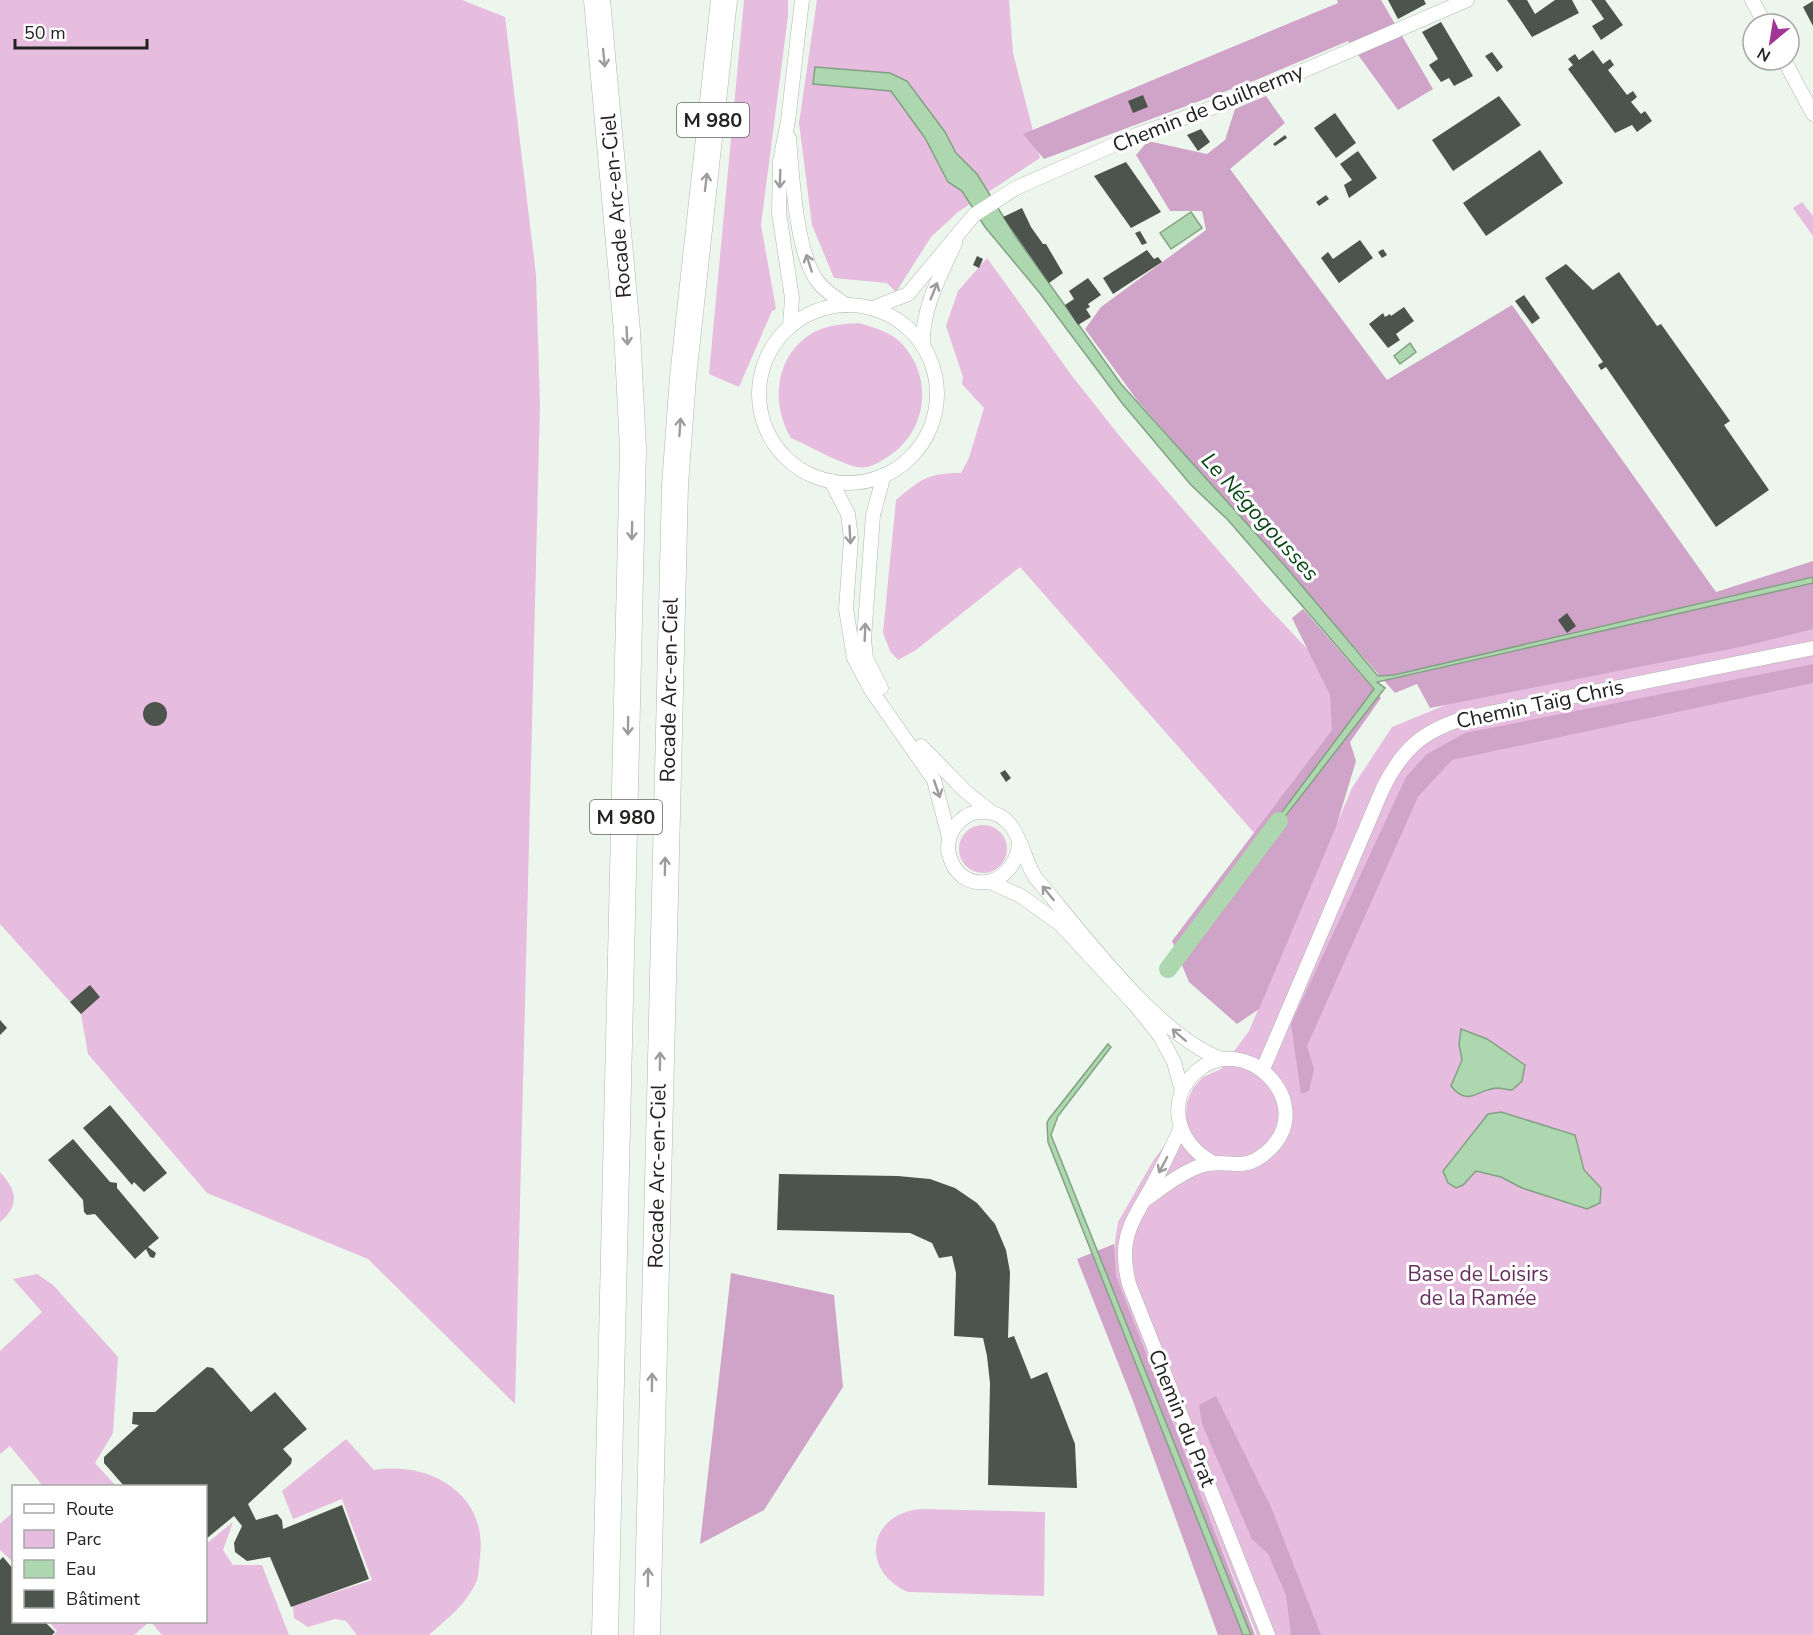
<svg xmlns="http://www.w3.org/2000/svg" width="1813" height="1635" viewBox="0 0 1813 1635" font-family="'Nunito Sans',sans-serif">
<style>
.green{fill:#e6bcdf}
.forest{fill:#d0a4c8}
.water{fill:#add7ae;stroke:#83a183;stroke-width:1.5}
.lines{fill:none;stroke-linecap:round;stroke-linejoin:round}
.canal{stroke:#add7ae;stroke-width:18}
.building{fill:#4d544d}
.street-casing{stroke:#afb7af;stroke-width:15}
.highway-casing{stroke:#afb7af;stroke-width:27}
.street{stroke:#fff;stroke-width:14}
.highway{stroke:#fff;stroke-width:26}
.oneway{stroke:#9b9c9b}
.labels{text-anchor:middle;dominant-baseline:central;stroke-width:6;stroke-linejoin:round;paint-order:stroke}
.shield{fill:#fff;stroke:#636563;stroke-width:1.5}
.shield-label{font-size:20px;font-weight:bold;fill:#202320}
.street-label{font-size:21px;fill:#202320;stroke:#fff}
.park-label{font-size:21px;fill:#65305f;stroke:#fff}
.water-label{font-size:22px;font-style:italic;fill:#074512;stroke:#fff}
</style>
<rect width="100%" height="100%" fill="#edf6ed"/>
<g class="green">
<polygon points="0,0 462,0 505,17 536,275 540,404 515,1404 368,1259 207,1193 88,1054 81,1014 0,924"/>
<polygon points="744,0 788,0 788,16 761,225 776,309 772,311 739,387 709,374"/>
<polygon points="817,0 1009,0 1013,53 1040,158 958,212 931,237 896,292 887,283 834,278 812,225 799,123"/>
<polygon points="1802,202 1813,216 1813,236 1793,208"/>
<path d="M987,258L1072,376L1122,439L1263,602L1332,675L1362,698L1256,835L1020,567L916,650L898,660L890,651L883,633L896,500C921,479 928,473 961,473L969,458L984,408L962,384L963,377L946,326L958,291Z"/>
<path d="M859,323C875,328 892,332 903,345C935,381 926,436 884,459C877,464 867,469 858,467C842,465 808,445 791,438C770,403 775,354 814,332C828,325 843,324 859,323Z"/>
<polygon points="1813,617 1813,1635 1257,1635 1122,1300 1112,1262 1118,1222 1153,1161 1186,1116 1187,1102 1193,1088 1203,1077 1221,1069 1249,1031 1352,788 1392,727 1453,702"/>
<circle cx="983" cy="849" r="24"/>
<path d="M0,1172C16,1190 21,1204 0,1222Z"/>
<polygon points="37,1274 53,1285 118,1357 113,1433 95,1463 116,1486 43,1486 10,1446 0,1454 0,1351 42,1312 13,1279"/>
<path d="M346,1439L374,1470C429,1461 488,1493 480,1557C479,1564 479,1573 477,1580C467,1604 448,1618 429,1635H357L346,1621L335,1619L308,1627L294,1618L293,1606L372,1580L342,1499L293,1519L282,1491Z"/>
<path d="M921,1509L1045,1512L1044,1596L908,1592C860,1571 867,1514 921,1509Z"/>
<polygon points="13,1512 13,1562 0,1550 0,1524"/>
<polygon points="233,1522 223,1550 233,1565 262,1565 289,1635 162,1635 151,1622 206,1622 206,1544"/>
<polygon points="49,1622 149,1622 134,1635 54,1635 57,1631"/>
</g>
<g class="forest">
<polygon points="1337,0 1381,0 1433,89 1398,110 1348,41 1256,80 1044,159 1023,134 1338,3"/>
<polygon points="1266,96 1285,123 1230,169 1387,380 1512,305 1716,592 1813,561 1813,629 1745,646 1430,708 1417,684 1395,693 1137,400 1085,329 1101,307 1206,230 1202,211 1170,211 1136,155 1148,141 1207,154 1225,140 1235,109"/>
<polygon points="1303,609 1381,698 1350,742 1356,761 1336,827 1259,1009 1237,1024 1189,982 1172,941 1332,730 1330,695 1292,618"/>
<polygon points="1813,664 1813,683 1452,760 1418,797 1307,1046 1314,1069 1309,1091 1301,1094 1291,1024 1406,777 1427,754 1465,733"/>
<polygon points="1114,1244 1116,1276 1255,1635 1218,1635 1133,1401 1077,1259"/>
<polygon points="731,1273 834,1295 843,1387 764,1510 700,1544"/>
<polygon points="1216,1396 1271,1507 1321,1635 1291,1635 1286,1595 1268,1554 1252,1539 1202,1424 1199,1405"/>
</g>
<g class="water">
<polygon points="815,67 890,73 907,81 945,132 956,153 977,174 1016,237 1121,384 1286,567 1378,676 1394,675 1813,577 1813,583 1377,682 1385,688 1189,940 1170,971 1166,967 1374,689 1228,520 1191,485 1122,403 1039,292 985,227 962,191 948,182 925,138 891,91 813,84"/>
<polygon points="1191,212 1202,228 1171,249 1160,233"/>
<polygon points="1410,343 1416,352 1400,364 1394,356"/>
<path d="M1461,1029L1487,1039L1525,1065L1522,1081L1512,1090C1507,1090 1502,1088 1497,1088C1477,1089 1469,1108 1451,1086L1462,1060L1459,1044Z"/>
<polygon points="1108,1044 1111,1047 1058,1116 1051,1135 1251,1635 1243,1635 1048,1142 1047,1123 1049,1119"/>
<polygon points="1501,1112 1575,1135 1584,1170 1601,1188 1600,1203 1587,1209 1522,1188 1501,1177 1476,1171 1463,1185 1456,1188 1448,1183 1443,1171 1488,1114"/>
</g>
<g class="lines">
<polyline class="canal" points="1168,969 1279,821"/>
</g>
<g class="building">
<polygon points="1388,0 1424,0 1426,4 1398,19"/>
<polygon points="1507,0 1527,0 1535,14 1555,0 1572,0 1579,13 1532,37"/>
<polygon points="1591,0 1605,0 1623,25 1601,40 1592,26 1604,19"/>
<polygon points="1813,1 1813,26 1803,7"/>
<polygon points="1441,22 1473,76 1454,86 1449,78 1441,82 1429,65 1438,59 1422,32"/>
<polygon points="1593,50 1603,64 1610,59 1614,65 1608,70 1627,95 1633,91 1637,97 1631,102 1641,114 1645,111 1652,121 1637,132 1632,125 1615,133 1568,69 1573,65 1568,59 1575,54 1579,60"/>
<polygon points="1492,52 1503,67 1497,72 1485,56"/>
<polygon points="1143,95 1148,107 1133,113 1128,101"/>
<polygon points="1499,96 1521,125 1453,171 1432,140"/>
<polygon points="1335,113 1356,143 1336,158 1314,128"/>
<polygon points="1201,129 1210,142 1198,151 1187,135"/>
<polygon points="1285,135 1287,138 1275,146 1273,144"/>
<polygon points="1540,150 1563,183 1486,236 1463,203"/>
<polygon points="1358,151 1377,178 1349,198 1344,185 1352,180 1340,164"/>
<polygon points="1126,162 1161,212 1131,228 1094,176"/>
<polygon points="1326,195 1329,199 1319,206 1316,202"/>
<polygon points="1022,208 1031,227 1043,244 1046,244 1063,273 1049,283 1003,217"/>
<polygon points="1140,231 1147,243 1142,245 1135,233"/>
<polygon points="1360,240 1373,258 1339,283 1321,258 1328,252 1333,259"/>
<polygon points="1383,249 1387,255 1382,258 1378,252"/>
<polygon points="1147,250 1154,259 1158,257 1162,262 1113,294 1103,278"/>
<polygon points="977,256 983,259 979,268 973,265"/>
<polygon points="1566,264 1593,290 1619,272 1657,326 1661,324 1730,421 1724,425 1769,490 1716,527 1606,367 1601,370 1598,365 1603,362 1545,278"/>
<polygon points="1088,278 1101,295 1088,304 1090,307 1086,309 1091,317 1078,325 1065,305 1074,299 1069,291"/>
<polygon points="1524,295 1540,318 1532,324 1515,301"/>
<polygon points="1404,307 1414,321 1396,334 1400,340 1388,348 1369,324 1383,313 1385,317 1390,314 1391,316"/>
<polygon points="1567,613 1576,626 1567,633 1558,620"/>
<circle cx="155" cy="714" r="12"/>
<polygon points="1005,770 1011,778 1006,782 1000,773"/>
<polygon points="90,985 100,997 81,1014 70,1002"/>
<polygon points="0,1020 7,1028 0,1035"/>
<polygon points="110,1105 167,1173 144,1192 134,1182 132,1185 83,1128"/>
<polygon points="73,1139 110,1182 117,1183 117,1188 159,1238 148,1247 156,1253 154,1258 150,1257 146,1249 135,1259 95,1214 87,1215 84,1212 83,1200 48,1160"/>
<polygon points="779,1174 898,1176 930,1179 955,1188 977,1203 995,1224 1006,1250 1010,1272 1008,1338 1014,1336 1031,1379 1047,1372 1075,1444 1077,1488 988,1485 990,1383 987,1356 983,1338 954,1336 956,1273 952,1256 939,1258 932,1243 910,1233 777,1230"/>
<polygon points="207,1367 213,1368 251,1412 275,1392 307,1429 283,1449 292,1459 291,1464 248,1504 256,1520 277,1514 282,1520 283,1529 342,1505 369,1579 291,1607 270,1557 247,1561 235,1552 234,1543 242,1526 234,1516 206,1539 206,1486 124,1486 104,1463 104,1457 139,1425 132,1424 133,1412 155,1412"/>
<polygon points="3,1557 14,1570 14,1622 45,1622 55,1632 52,1635 0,1635 0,1560"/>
</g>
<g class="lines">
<defs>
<g id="street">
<polyline points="1752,0 1765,24"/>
<polyline points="1784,60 1813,114"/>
<path d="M789,138C792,174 796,254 818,282C826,292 836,298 846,305"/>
<circle cx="848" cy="394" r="89"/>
<polyline points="873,308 908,294 974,215 1016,188 1136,135 1240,98 1467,0"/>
<polyline points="790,326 792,298 779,213 780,161 788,121 802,0"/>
<path d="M923,347C921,310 940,276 955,243"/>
<polyline points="831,481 848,514 851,539 846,609 854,658 871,690 934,780 949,837"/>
<polyline points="881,688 866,658 864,639 873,515 884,475"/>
<polyline points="921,746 965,791 991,812"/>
<path d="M1019,844C1014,889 959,897 949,854C946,842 951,829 960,821C967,814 976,811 985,812C1019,813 1021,855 1035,877C1080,930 1159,1038 1222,1059"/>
<polyline points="990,882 1021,896 1060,924 1137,1007 1160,1036 1174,1062 1182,1091"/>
<path d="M1263,1069L1383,788C1403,748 1423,731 1465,718L1813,648"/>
<path d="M1180,1129C1171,1149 1162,1168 1151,1188C1130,1225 1118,1240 1129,1284L1268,1635"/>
<path d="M1146,1199C1163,1187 1181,1173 1200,1166C1228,1156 1243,1177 1272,1147C1316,1100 1243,1029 1196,1072C1165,1100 1177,1144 1212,1162"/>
</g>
<g id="highway">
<polyline points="597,0 627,331 633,449 605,1635"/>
<polyline points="647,1635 675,485 683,377 724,0"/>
</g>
</defs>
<use href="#street" class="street-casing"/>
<use href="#highway" class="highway-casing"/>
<use href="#street" class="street"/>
<use href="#highway" class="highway"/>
</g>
<defs><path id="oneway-shaft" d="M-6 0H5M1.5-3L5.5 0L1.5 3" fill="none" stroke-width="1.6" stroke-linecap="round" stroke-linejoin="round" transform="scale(1.5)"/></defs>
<g class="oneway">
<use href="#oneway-shaft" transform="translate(604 58) rotate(84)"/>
<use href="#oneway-shaft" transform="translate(780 179) rotate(92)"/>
<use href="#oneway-shaft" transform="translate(706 182) rotate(-83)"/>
<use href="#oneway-shaft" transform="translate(809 263) rotate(-108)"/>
<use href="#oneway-shaft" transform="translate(934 291) rotate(-68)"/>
<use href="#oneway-shaft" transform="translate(627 336) rotate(87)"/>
<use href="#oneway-shaft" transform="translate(680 427) rotate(-86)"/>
<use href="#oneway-shaft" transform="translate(632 531) rotate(91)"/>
<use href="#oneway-shaft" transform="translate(850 535) rotate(87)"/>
<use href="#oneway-shaft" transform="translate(865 632) rotate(-88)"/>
<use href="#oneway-shaft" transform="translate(628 726) rotate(91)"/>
<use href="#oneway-shaft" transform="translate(937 789) rotate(71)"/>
<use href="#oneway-shaft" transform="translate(665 866) rotate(-89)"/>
<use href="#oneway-shaft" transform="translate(1048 893) rotate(-129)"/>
<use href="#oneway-shaft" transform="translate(1179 1035) rotate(-139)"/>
<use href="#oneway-shaft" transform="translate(660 1061) rotate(-89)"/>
<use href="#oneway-shaft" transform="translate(1163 1165) rotate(118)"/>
<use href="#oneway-shaft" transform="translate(652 1382) rotate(-89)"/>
<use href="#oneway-shaft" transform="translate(648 1577) rotate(-89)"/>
</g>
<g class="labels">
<g class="shield">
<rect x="677" y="103" width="72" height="34" rx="4.5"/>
<rect x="590" y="800" width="72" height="34" rx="4.5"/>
</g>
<g class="shield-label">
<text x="713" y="120">M 980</text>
<text x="626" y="817">M 980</text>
</g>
<g class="street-label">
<text transform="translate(1208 108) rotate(-22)">Chemin de Guilhermy</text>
<text transform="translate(616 206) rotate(-95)">Rocade Arc-en-Ciel</text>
<text transform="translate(669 690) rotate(-89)">Rocade Arc-en-Ciel</text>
<text transform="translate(1540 704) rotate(-12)">Chemin Taïg Chris</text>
<text transform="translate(657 1176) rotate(-89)">Rocade Arc-en-Ciel</text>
<text transform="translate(1182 1418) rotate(68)">Chemin du Prat</text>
</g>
<g class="park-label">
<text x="1478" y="1274">Base de Loisirs<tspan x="1478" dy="24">de la Ramée</tspan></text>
</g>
<g class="water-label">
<text transform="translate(1260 517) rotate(48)">Le Négogousses</text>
</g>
</g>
<rect x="12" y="1485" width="195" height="138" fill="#ffffff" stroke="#a6a7a6" stroke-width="1.5"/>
<rect x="24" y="1504" width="30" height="9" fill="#ffffff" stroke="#a6a7a6" stroke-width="1.5"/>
<text x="66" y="1515" font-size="18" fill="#202320">Route</text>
<rect x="24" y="1530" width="30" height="18" fill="#e6bcdf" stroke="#a6a7a6" stroke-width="1.5"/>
<text x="66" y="1545" font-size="18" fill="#202320">Parc</text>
<rect x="24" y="1560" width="30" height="18" fill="#add7ae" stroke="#a6a7a6" stroke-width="1.5"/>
<text x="66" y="1575" font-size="18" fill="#202320">Eau</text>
<rect x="24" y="1590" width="30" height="18" fill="#4d544d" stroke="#a6a7a6" stroke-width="1.5"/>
<text x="66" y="1605" font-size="18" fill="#202320">Bâtiment</text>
<g transform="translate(1771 42) rotate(210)"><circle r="28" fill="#ffffff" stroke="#a6a7a6" stroke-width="1.5"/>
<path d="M0-4.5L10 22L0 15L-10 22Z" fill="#a23697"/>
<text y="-9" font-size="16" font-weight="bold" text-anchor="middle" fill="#202320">N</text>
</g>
<path d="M15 39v9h132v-9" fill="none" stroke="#202320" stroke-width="3"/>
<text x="24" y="39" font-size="18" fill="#202320" stroke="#ffffff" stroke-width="4.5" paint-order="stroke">50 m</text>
</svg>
